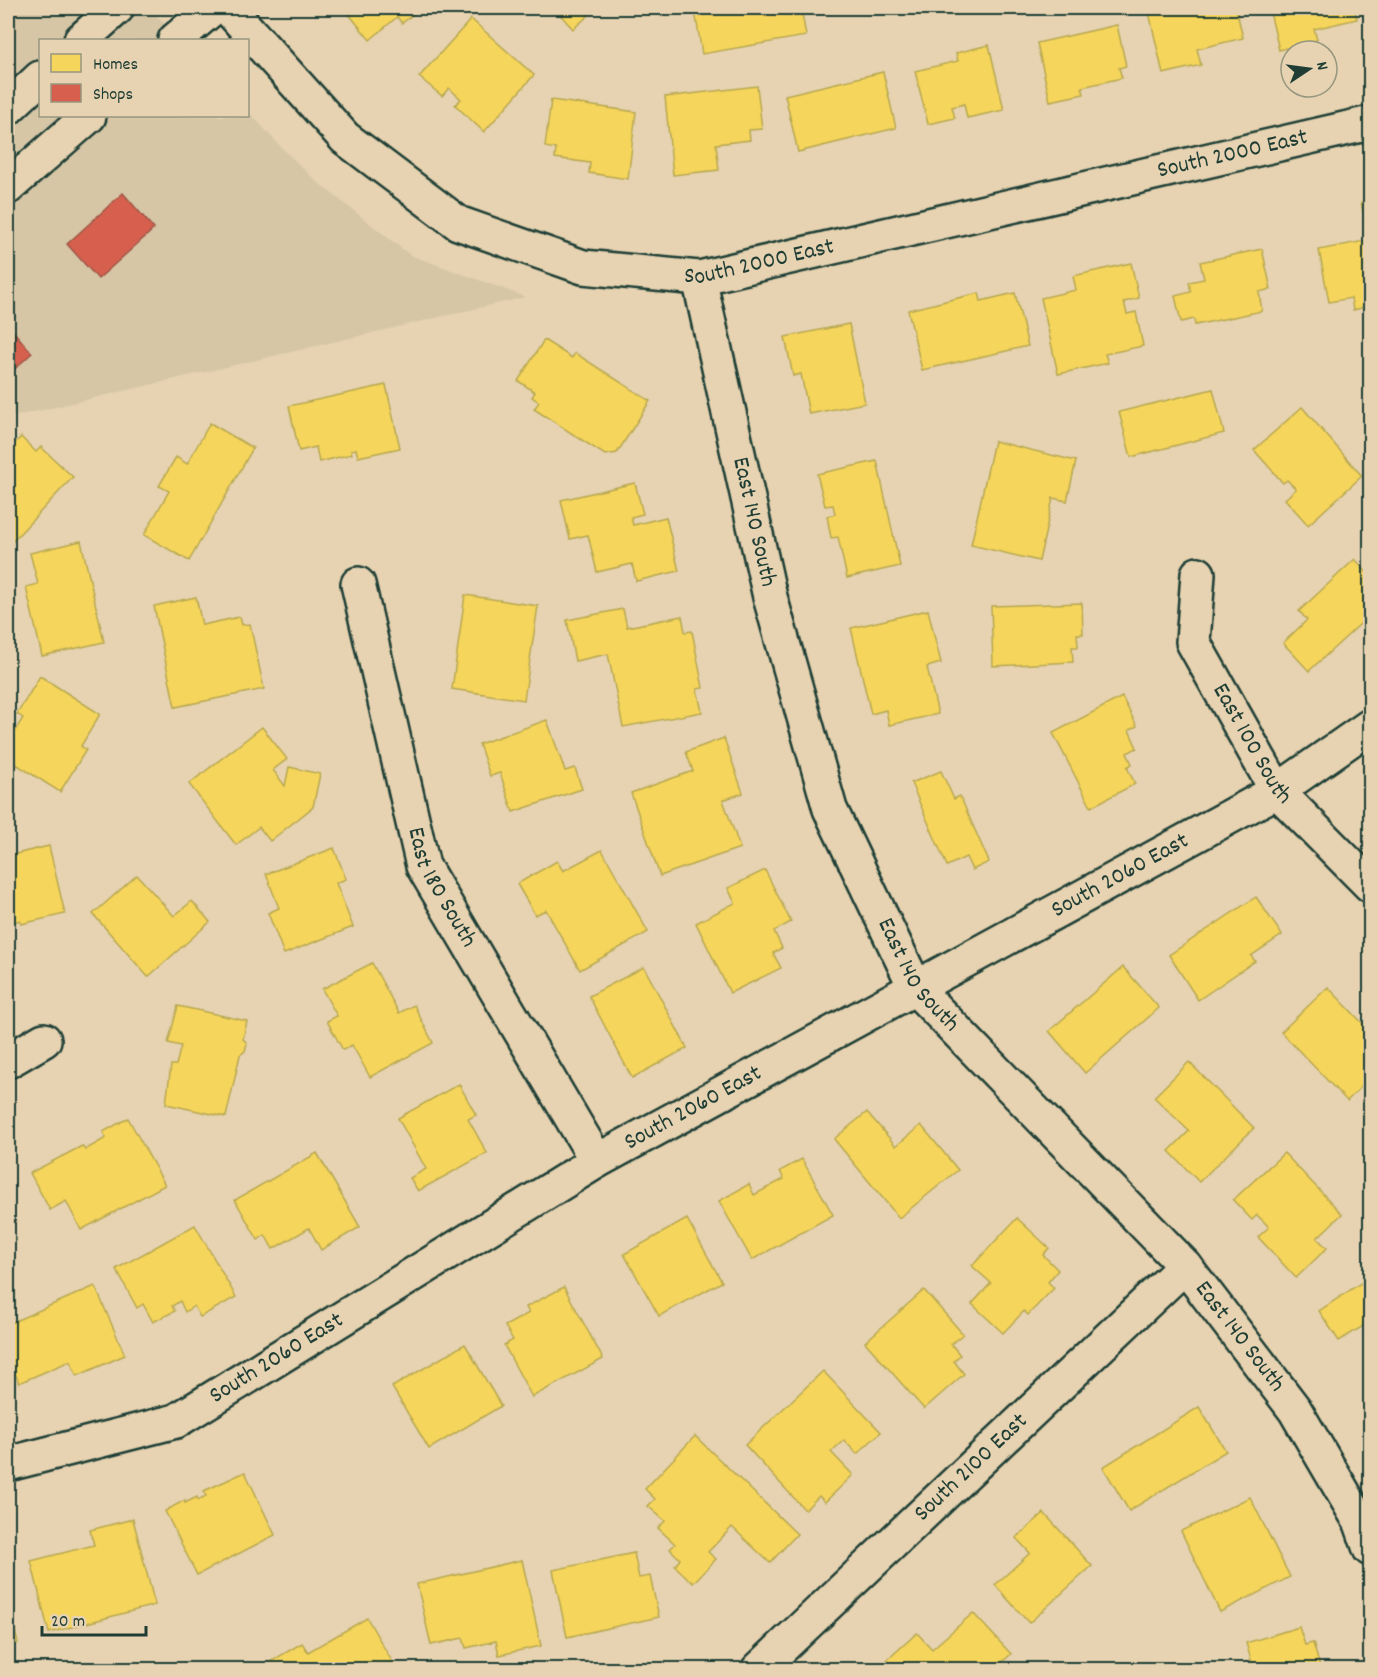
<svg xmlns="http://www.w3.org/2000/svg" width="1378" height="1677" viewBox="0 0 1378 1677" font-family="Dekko,sans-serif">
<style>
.built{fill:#d6c6a6}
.homes{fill:#f6d55c;stroke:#b6a750;stroke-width:1.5}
.shops{fill:#d6604d;stroke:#9f5646;stroke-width:1.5}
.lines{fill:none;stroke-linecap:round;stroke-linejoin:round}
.minor-casing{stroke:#1f3d34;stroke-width:38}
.major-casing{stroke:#1f3d34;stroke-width:38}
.minor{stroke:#e7d3b1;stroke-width:33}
.major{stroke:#e7d3b1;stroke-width:33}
.labels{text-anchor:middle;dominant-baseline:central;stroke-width:6;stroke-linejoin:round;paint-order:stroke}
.street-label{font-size:24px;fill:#1f3d34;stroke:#e7d3b1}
</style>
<rect width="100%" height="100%" fill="#e7d3b1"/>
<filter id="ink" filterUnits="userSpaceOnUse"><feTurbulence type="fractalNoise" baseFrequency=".0167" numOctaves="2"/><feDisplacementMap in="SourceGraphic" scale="12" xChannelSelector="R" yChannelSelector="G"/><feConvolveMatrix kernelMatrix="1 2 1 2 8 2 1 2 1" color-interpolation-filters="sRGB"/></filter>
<g filter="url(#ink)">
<polygon class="built" points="8,8 149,8 181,40 40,40 40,116 248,116 248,111 280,146 316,181 410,255 526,297 8,418"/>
<g class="homes">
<polygon points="354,8 421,8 402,23 397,17 370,40 348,13"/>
<polygon points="554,8 597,8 573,29"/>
<polygon points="715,8 801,8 806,36 702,54 695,11"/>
<polygon points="1148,8 1236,8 1243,38 1197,49 1201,65 1163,74"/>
<polygon points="1269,8 1354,8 1357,19 1314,29 1317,40 1279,50"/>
<polygon points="471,19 534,75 484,132 455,105 461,99 449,88 442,96 419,77"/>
<polygon points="1117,25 1126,66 1119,68 1122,78 1082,87 1084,94 1050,101 1037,43"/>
<polygon points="989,45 1004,110 967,118 964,104 952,107 955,118 928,124 915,71 958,61 956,53"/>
<polygon points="883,72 896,128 798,152 785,95"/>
<polygon points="757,86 762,129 749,130 750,140 716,144 719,170 673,175 665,97"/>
<polygon points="551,100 636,112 628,179 589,173 590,163 555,158 556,149 545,147"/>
<polygon points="1370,200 1370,306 1353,310 1351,298 1329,302 1319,250 1369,240 1361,202"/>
<polygon points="1262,249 1271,289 1259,292 1262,311 1195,325 1194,319 1181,322 1175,296 1191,292 1189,282 1204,279 1200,262"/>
<polygon points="1131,263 1139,298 1124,302 1127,314 1136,312 1143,346 1105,354 1108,363 1058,374 1041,298 1076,290 1073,276"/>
<polygon points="979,293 981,301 1015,293 1028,346 922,370 908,310"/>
<polygon points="849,324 865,403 809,414 801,374 793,376 785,337"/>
<polygon points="544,340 572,358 575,353 650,401 617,453 605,455 534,409 539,402 532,397 535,392 518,381"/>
<polygon points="386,385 400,448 358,457 356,449 351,450 352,454 319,462 316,447 299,451 289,406"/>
<polygon points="1213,389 1224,433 1131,457 1119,412"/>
<polygon points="1302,407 1362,476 1308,525 1285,499 1296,489 1287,480 1283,483 1254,450"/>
<polygon points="210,423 253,448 189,561 144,535 169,491 159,486 176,457 187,464"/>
<polygon points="21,437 36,452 41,447 73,477 8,546 8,441 12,446"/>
<polygon points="994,441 1076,461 1067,501 1053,498 1039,561 971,545"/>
<polygon points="877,461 900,566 847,578 838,537 831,538 827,516 835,514 833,505 825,506 817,474"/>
<polygon points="635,483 643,514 631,517 633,525 666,517 679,571 636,581 632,564 597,572 588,535 570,539 561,500"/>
<polygon points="81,541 104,642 42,656 26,587 38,584 30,553"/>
<polygon points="1355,559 1370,576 1370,615 1309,671 1283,643 1307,620 1299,611"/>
<polygon points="465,595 538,606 524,700 452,689"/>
<polygon points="196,597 202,625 240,617 242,625 250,624 264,689 175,707 154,606"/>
<polygon points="1082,603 1083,634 1077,634 1078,647 1072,647 1073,662 993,666 991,606"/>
<polygon points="623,609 627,627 682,616 685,632 692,631 703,688 697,689 702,712 623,727 608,654 575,661 567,620"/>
<polygon points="928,610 941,663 927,667 938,714 889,725 886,710 871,714 851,628"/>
<polygon points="40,676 100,714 81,746 86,750 60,792 8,759 8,736 11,738 23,718 17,714"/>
<polygon points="1122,697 1137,726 1129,730 1137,748 1127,753 1132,764 1127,767 1135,784 1091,807 1053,733"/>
<polygon points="547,720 565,771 575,768 582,789 513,812 500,773 490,776 479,744"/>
<polygon points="262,727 287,759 273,770 285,786 289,767 320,774 313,807 270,841 259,827 236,845 189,784"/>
<polygon points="724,738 743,793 723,800 740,848 660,876 631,793 693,771 686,752"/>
<polygon points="941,771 954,799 960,796 989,862 972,870 966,857 947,866 911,783"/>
<polygon points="49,846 65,914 21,924 20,920 8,924 8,851 9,850 11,855"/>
<polygon points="334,848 346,879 336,883 353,927 284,954 268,913 279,908 266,874"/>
<polygon points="602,850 648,932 580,970 546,910 535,915 517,884 557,861 563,871"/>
<polygon points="765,870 791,922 774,931 782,948 773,953 781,968 730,993 696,923 735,903 728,888"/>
<polygon points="137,875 174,916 192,901 210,922 148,977 93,914"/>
<polygon points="1256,897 1282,935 1251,956 1255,961 1198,1000 1169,955"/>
<polygon points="372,963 399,1013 414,1005 433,1043 370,1077 352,1045 343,1050 327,1021 337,1016 322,989"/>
<polygon points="644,967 687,1048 632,1078 589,996"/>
<polygon points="1123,967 1159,1008 1085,1073 1049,1031"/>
<polygon points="1328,987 1370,1031 1370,1078 1347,1101 1281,1032"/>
<polygon points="178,1006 247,1021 243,1039 247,1043 245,1051 240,1055 226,1117 166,1104 171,1065 176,1065 181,1046 168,1043"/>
<polygon points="1189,1062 1254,1128 1199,1182 1169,1151 1189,1131 1154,1097"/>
<polygon points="459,1084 476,1115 468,1119 487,1153 418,1191 410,1178 426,1169 398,1118"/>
<polygon points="867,1112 896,1146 921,1125 958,1170 899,1218 834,1139"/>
<polygon points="128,1118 165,1185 81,1230 66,1201 50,1210 30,1173 82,1146 85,1150 106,1138 103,1132"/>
<polygon points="317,1153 360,1227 321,1250 309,1228 273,1249 265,1235 258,1240 235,1200"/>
<polygon points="1284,1153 1342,1214 1317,1238 1327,1248 1296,1278 1258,1237 1269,1227 1257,1215 1252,1220 1233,1200"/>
<polygon points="802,1159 833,1215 752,1260 719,1201 749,1184 754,1195 784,1179 780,1171"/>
<polygon points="1017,1218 1049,1248 1043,1255 1058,1270 1048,1282 1054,1288 1028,1315 1024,1311 1003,1333 972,1304 991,1283 972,1266"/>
<polygon points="687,1219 722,1282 659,1316 624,1254"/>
<polygon points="195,1225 236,1297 200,1317 194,1306 185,1312 180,1301 172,1306 175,1311 153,1322 143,1304 137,1308 116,1269"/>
<polygon points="1370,1277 1370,1338 1363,1326 1339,1341 1319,1311"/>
<polygon points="95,1286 125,1355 77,1376 70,1361 19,1383 8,1356 8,1324"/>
<polygon points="564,1287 603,1359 532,1397 504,1345 513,1340 505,1326 529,1313 526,1307"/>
<polygon points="924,1290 963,1334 951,1344 960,1355 954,1361 964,1374 924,1409 865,1342"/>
<polygon points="465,1344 501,1406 429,1449 392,1387"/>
<polygon points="823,1371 881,1432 857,1454 844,1440 831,1452 853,1475 825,1502 819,1496 805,1510 745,1445"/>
<polygon points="1199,1407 1226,1451 1129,1511 1103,1467"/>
<polygon points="695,1436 797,1534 770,1563 732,1527 708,1552 716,1559 693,1583 675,1566 680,1559 670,1549 675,1544 658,1528 665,1521 648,1506 655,1499 645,1489"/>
<polygon points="245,1472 275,1535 197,1575 165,1511 185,1500 185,1503 197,1497 198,1500 206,1496 204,1491"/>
<polygon points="1250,1497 1290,1577 1220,1612 1181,1531"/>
<polygon points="1044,1513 1092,1566 1029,1623 995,1585 1030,1553 1016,1538"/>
<polygon points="133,1519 155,1605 49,1633 31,1561 94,1545 90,1530"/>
<polygon points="634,1553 639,1578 650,1576 659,1617 567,1637 553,1570"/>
<polygon points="522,1560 541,1646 499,1655 496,1641 466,1648 463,1638 431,1645 417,1584"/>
<polygon points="8,1603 18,1643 8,1646"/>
<polygon points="973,1613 1011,1654 994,1670 896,1670 887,1660 917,1633 932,1649"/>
<polygon points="367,1618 397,1670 271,1670 268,1663 302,1643 308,1652"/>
<polygon points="1299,1627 1305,1645 1313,1643 1321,1670 1254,1670 1246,1643"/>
</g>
<g class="shops">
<polygon points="123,193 154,229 98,279 67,244"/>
<polygon points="8,325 32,353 8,375"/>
</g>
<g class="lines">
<defs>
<g id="minor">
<path id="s1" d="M228,8L345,138L458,223L583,267L699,278L1370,123"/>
<path id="s2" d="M699,278L770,597L830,809L916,989L1185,1266L1295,1410L1361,1523L1370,1549"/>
<path id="s3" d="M1198,574L1193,642L1277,791L1370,885"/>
<path id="s4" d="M358,584L423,866L597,1161"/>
<polyline points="8,1061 44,1040"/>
<path id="s5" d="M8,1464L176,1421L597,1161L1277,791L1370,726"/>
<path id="s6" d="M758,1670L1185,1266"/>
</g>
<g id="major">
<polyline points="81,40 117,8"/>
<polyline points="175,40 213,8"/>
<polyline points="8,108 40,78"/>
<polyline points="8,187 89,116"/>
</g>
</defs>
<use href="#minor" class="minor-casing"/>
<use href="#major" class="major-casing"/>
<use href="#minor" class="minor"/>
<use href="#major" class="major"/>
</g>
</g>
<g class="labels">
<g class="street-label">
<text stroke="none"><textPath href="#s1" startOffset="1113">South 2000 East</textPath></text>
<text stroke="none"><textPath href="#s1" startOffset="627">South 2000 East</textPath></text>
<text stroke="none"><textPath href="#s2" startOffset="250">East 140 South</textPath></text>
<text stroke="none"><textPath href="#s3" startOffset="186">East 100 South</textPath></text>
<text stroke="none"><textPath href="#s5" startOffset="1264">South 2060 East</textPath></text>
<text stroke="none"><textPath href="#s4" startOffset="316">East 180 South</textPath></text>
<text stroke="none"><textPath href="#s2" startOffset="736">East 140 South</textPath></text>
<text stroke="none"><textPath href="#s5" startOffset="778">South 2060 East</textPath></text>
<text stroke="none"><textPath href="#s2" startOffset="1222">East 140 South</textPath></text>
<text stroke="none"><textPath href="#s5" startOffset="292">South 2060 East</textPath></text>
<text stroke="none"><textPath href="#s6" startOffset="294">South 2100 East</textPath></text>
</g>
</g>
<rect width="1378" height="1677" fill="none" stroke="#e7d3b1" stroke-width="30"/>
<rect x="15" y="15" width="1348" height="1647" fill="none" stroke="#1f3d34" stroke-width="2" filter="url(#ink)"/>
<rect x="39" y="39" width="210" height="78" fill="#e7d3b1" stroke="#97977f" stroke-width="1.5"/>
<rect x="51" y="54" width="30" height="18" fill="#f6d55c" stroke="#97977f" stroke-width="1.5"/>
<text x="93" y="69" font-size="18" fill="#1f3d34">Homes</text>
<rect x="51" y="84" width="30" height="18" fill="#d6604d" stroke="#97977f" stroke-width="1.5"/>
<text x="93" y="99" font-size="18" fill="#1f3d34">Shops</text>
<g transform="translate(1309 69) rotate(77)"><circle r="28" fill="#e7d3b1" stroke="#97977f" stroke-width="1.5"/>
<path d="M0-4.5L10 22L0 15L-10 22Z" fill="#1f3d34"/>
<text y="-9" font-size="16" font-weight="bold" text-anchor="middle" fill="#1f3d34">N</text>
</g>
<path d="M42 1626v9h104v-9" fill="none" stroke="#1f3d34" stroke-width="3"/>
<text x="51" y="1626" font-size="18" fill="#1f3d34" stroke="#e7d3b1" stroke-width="4.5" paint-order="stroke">20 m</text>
</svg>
